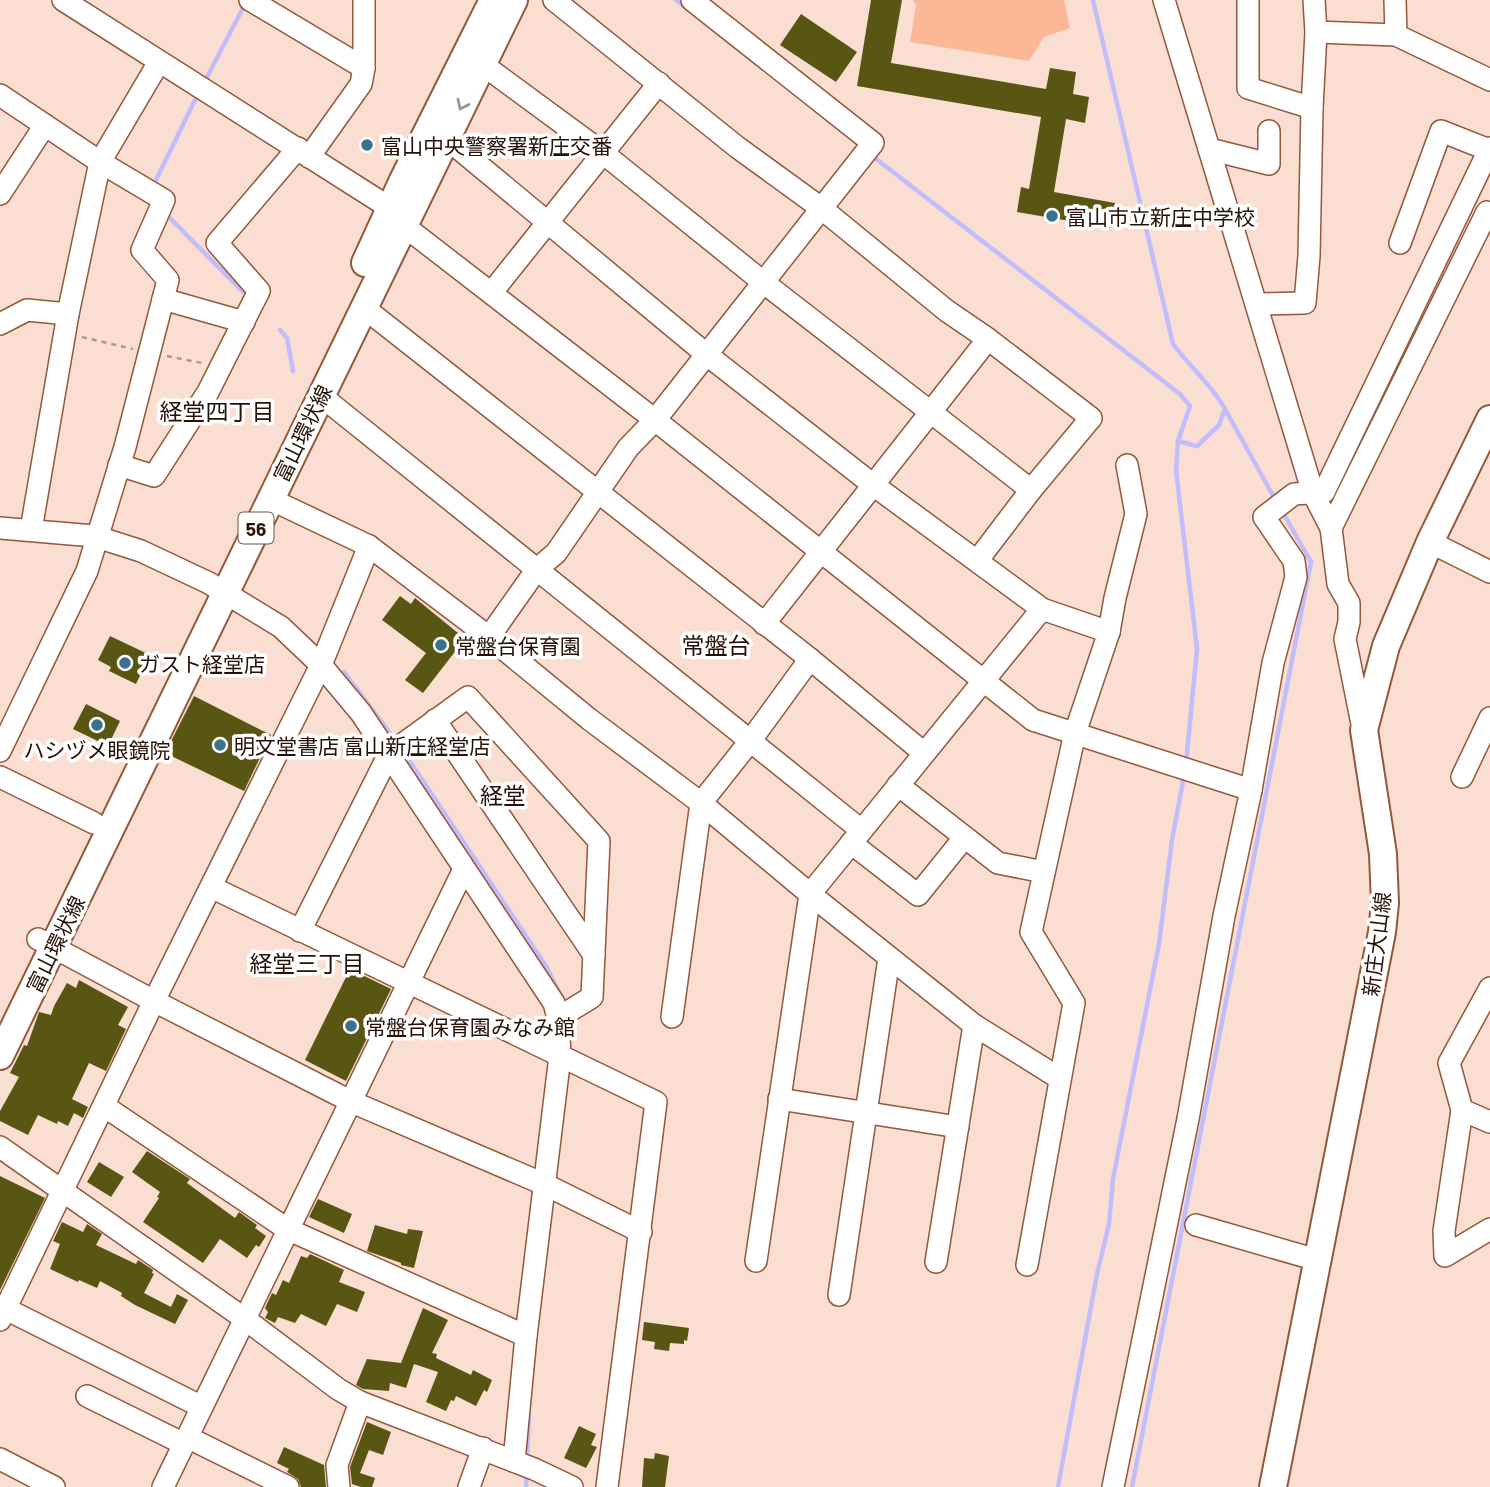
<svg xmlns="http://www.w3.org/2000/svg" width="1490" height="1487" viewBox="0 0 1490 1487" font-family="Barlow,'Noto Sans JP',sans-serif">
<style>
.green{fill:#fbb796}
.lines{fill:none;stroke-linecap:round;stroke-linejoin:round}
.stream{stroke:#c1bdfa;stroke-width:4.5}
.building{fill:#595613}
.minor-casing{stroke:#93583a;stroke-width:24}
.major-casing{stroke:#93583a;stroke-width:30}
.path{stroke:#b1978a;stroke-width:2.5;stroke-dasharray:5 5;stroke-linecap:butt}
.minor{stroke:#fff;stroke-width:21}
.major{stroke:#fff;stroke-width:26}
.oneway{stroke:#9e938e}
.poi-dot{fill:#38738b;stroke:#fff;stroke-width:2.5}
.labels{text-anchor:middle;dominant-baseline:central;stroke-width:7;stroke-linejoin:round;paint-order:stroke}
.shield{fill:#fff;stroke:#68574f;stroke-width:2}
.shield-label{font-size:19px;font-weight:bold;fill:#270f04}
.poi-label{font-size:21px;fill:#270f04;stroke:#fff;text-anchor:start}
.street-label{font-size:21px;fill:#270f04;stroke:#fff}
.neighbourhood-label{font-size:23px;fill:#270f04;stroke:#fff}
</style>
<rect width="100%" height="100%" fill="#faded1"/>
<polygon class="green" points="913,0 1064,0 1070,28 1044,37 1029,61 910,42 916,5"/>
<g class="lines">
<g class="stream">
<polyline points="676,0 689,10"/>
<path d="M1093,0L1173,344C1190,367 1211,384 1225,409L1219,425L1197,446L1178,441"/>
<polyline points="204,83 245,4"/>
<polyline points="871,155 1180,394 1190,406 1178,441 1176,470 1197,649 1186,764"/>
<polyline points="154,184 198,94"/>
<polyline points="165,213 243,292"/>
<polyline points="280,330 287,338 293,371"/>
<polyline points="1225,409 1276,501"/>
<polyline points="344,672 396,741"/>
<polyline points="403,751 546,966 561,996"/>
<polyline points="568,1022 570,1028 569,1040"/>
<polyline points="527,1458 529,1414"/>
<polyline points="526,1487 527,1474"/>
<polyline points="1058,1487 1097,1274 1109,1224 1113,1179 1159,944 1172,840 1184,776"/>
<polyline points="1132,1487 1311,562 1282,511"/>
</g>
</g>
<g class="building">
<polygon points="871,0 902,0 891,63 1046,89 1050,68 1076,72 1073,94 1089,97 1085,123 1066,119 1054,192 1115,203 1111,228 1017,212 1021,187 1029,189 1041,117 857,86"/>
<polygon points="801,14 857,52 836,82 780,45"/>
<polygon points="400,596 411,604 415,598 469,642 461,652 457,649 423,693 405,680 426,653 382,620"/>
<polygon points="110,636 150,655 136,684 109,671 111,667 98,660"/>
<polygon points="194,696 271,735 244,791 165,753"/>
<polygon points="86,704 120,721 108,746 73,729"/>
<polygon points="350,969 391,989 346,1081 305,1060"/>
<polygon points="79,980 128,1007 118,1025 126,1029 106,1071 89,1063 72,1099 88,1107 83,1118 74,1113 68,1126 58,1121 57,1124 38,1115 28,1135 0,1121 0,1111 19,1077 10,1073 24,1045 27,1046 39,1012 51,1015 54,1006 67,983 76,988"/>
<polygon points="147,1151 190,1179 187,1183 235,1218 239,1212 257,1225 255,1228 266,1236 259,1247 256,1245 247,1258 220,1239 203,1263 143,1222 159,1198 157,1197 160,1192 132,1172"/>
<polygon points="99,1162 124,1177 111,1197 87,1182"/>
<polygon points="0,1176 45,1198 0,1290"/>
<polygon points="318,1199 352,1214 344,1233 309,1217"/>
<polygon points="62,1222 83,1232 87,1224 102,1234 96,1245 136,1264 138,1260 153,1270 152,1273 154,1274 144,1293 171,1307 177,1294 188,1300 175,1324 135,1305 121,1296 122,1293 100,1281 97,1288 79,1280 78,1282 50,1269 60,1244 53,1241"/>
<polygon points="375,1225 407,1234 408,1229 423,1231 414,1268 401,1265 401,1263 367,1251"/>
<polygon points="310,1254 344,1270 339,1282 365,1292 357,1312 337,1304 326,1326 301,1314 295,1323 278,1317 275,1323 265,1318 268,1312 265,1308 272,1293 276,1295 283,1280 289,1283 301,1256 307,1258"/>
<polygon points="423,1308 448,1320 432,1353 437,1354 436,1358 471,1375 473,1370 492,1380 487,1392 484,1390 476,1406 456,1396 454,1401 451,1400 446,1411 426,1402 438,1372 414,1364 406,1388 390,1383 389,1391 363,1389 356,1385 367,1359 401,1363"/>
<polygon points="644,1322 689,1328 687,1341 684,1340 684,1344 670,1343 669,1351 654,1349 655,1342 642,1340"/>
<polygon points="367,1422 391,1432 383,1455 369,1450 360,1473 375,1478 372,1487 361,1487 352,1484 350,1467"/>
<polygon points="579,1426 596,1434 591,1445 597,1447 586,1468 564,1458"/>
<polygon points="284,1447 324,1465 326,1487 301,1487 298,1479 287,1472 289,1469 277,1463"/>
<polygon points="655,1453 669,1456 665,1487 642,1487 644,1458 654,1459"/>
</g>
<g class="lines">
<defs>
<g id="minor">
<polyline points="63,0 390,208 403,225 655,420 1033,720 1251,790"/>
<polyline points="250,0 364,68"/>
<polyline points="554,0 737,147 821,208 947,311 988,339 1091,418 1031,490 977,561"/>
<polyline points="1164,0 1313,493 1331,528 1338,584 1349,603 1349,622 1345,639 1363,729"/>
<polyline points="1248,0 1248,88 1312,108 1316,32"/>
<polyline points="1314,0 1316,32 1396,35"/>
<polyline points="1395,0 1396,35 1490,80"/>
<polyline points="482,64 603,153 763,282 1031,490"/>
<polyline points="0,95 100,162 164,200 142,250 168,280 125,447 87,571 0,751"/>
<polyline points="446,138 706,354 872,484 1042,609 1109,632"/>
<polyline points="1209,149 1269,164 1269,131"/>
<polyline points="309,157 361,84 364,68 364,0"/>
<polyline points="0,194 45,125"/>
<polyline points="1400,243 1441,131 1489,150 1490,148"/>
<polyline points="492,292 659,83"/>
<polyline points="163,299 244,322"/>
<polyline points="1256,304 1305,303 1309,256 1312,108"/>
<polyline points="363,307 810,659 924,753"/>
<polyline points="0,324 27,310 68,314"/>
<polyline points="320,395 861,830"/>
<polyline points="119,465 154,476 208,392 259,291 217,243 298,148"/>
<polyline points="270,499 369,546 489,637 589,719 701,803 810,894 974,1025 1059,1078"/>
<polyline points="0,528 94,536 141,551 209,583 281,627 321,665 361,713 554,1003 558,1018 560,1056 526,1336 514,1461"/>
<polyline points="1331,528 1487,212 1490,213"/>
<polyline points="31,530 68,314 100,162 159,62"/>
<polyline points="1430,542 1490,572"/>
<polyline points="764,624 988,339"/>
<polyline points="489,637 537,569 556,553 628,448 655,420 873,143 692,0"/>
<polyline points="435,720 594,955"/>
<polyline points="0,777 94,823"/>
<polyline points="1462,777 1490,718"/>
<polyline points="898,785 998,863 1044,872"/>
<polyline points="851,843 918,895 964,838"/>
<polyline points="211,887 656,1102 607,1487"/>
<polyline points="300,931 389,754 468,697 599,841 592,997 558,1018"/>
<polyline points="38,939 154,1001 352,1102 546,1185 641,1232"/>
<polyline points="1490,988 1449,1063 1462,1110 1444,1231 1445,1256 1490,1229"/>
<polyline points="672,1017 701,803 751,740 810,659"/>
<polyline points="779,1099 958,1127"/>
<polyline points="104,1106 287,1229 526,1336"/>
<polyline points="1462,1110 1490,1122"/>
<polyline points="0,1147 245,1319 338,1389 360,1402 534,1469 572,1487"/>
<polyline points="1196,1225 1317,1260"/>
<polyline points="756,1261 810,894 1042,609"/>
<polyline points="936,1262 974,1025"/>
<polyline points="1027,1265 1074,1003 1031,932 1075,733 1109,632 1115,598 1136,514 1127,465"/>
<polyline points="839,1295 889,958"/>
<polyline points="6,1309 202,1407"/>
<polyline points="0,1320 154,1001 321,665 369,546"/>
<polyline points="87,1396 184,1444"/>
<polyline points="187,1437 288,1487"/>
<polyline points="0,1459 54,1487"/>
<polyline points="163,1487 464,869"/>
<polyline points="339,1487 337,1465 360,1402"/>
<polyline points="469,1487 483,1448"/>
<polyline points="1113,1487 1188,1119 1224,916 1251,790 1273,663 1296,577 1294,561 1264,517 1294,494 1324,492 1489,150"/>
</g>
<g id="major">
<polyline points="365,263 403,180 493,0"/>
<polyline points="0,1056 514,0"/>
<polyline points="1273,1487 1382,932 1385,903 1383,854 1364,730 1386,646 1430,542 1490,419"/>
</g>
</defs>
<use href="#minor" class="minor-casing"/>
<use href="#major" class="major-casing"/>
<g class="path">
<polyline points="82,337 133,349"/>
<polyline points="167,356 202,363"/>
</g>
<use href="#minor" class="minor"/>
<use href="#major" class="major"/>
</g>
<defs><path id="oneway-chevron" d="M-2-3.5L2.5 0L-2 3.5" fill="none" stroke-width="1.6" stroke-linecap="round" stroke-linejoin="round" transform="scale(1.75)"/></defs>
<use class="oneway" href="#oneway-chevron" transform="translate(462 105) rotate(116)"/>
<g class="poi-dot">
<circle cx="367" cy="145" r="7"/>
<circle cx="1052" cy="216" r="7"/>
<circle cx="441" cy="645" r="7"/>
<circle cx="125" cy="663" r="7"/>
<circle cx="97" cy="725" r="7"/>
<circle cx="220" cy="745" r="7"/>
<circle cx="351" cy="1026" r="7"/>
</g>
<g class="labels">
<rect class="shield" x="238.5" y="512.5" width="35" height="31" rx="5"/>
<g class="shield-label">
<text x="256" y="528">56</text>
</g>
<g class="poi-label">
<text x="381" y="145">富山中央警察署新庄交番</text>
<text x="1066" y="216">富山市立新庄中学校</text>
<text x="455" y="645">常盤台保育園</text>
<text x="139" y="663">ガスト経堂店</text>
<text x="234" y="745">明文堂書店 富山新庄経堂店</text>
<text x="97" y="749" text-anchor="middle">ハシヅメ眼鏡院</text>
<text x="365" y="1026">常盤台保育園みなみ館</text>
</g>
<g class="street-label">
<text transform="translate(302 433) rotate(-64)">富山環状線</text>
<text transform="translate(55 944) rotate(-64)">富山環状線</text>
<text transform="translate(1376 944) rotate(-83)">新庄大山線</text>
</g>
<g class="neighbourhood-label">
<text x="217" y="411">経堂四丁目</text>
<text x="716" y="645">常盤台</text>
<text x="503" y="795">経堂</text>
<text x="307" y="963">経堂三丁目</text>
</g>
</g>
</svg>
